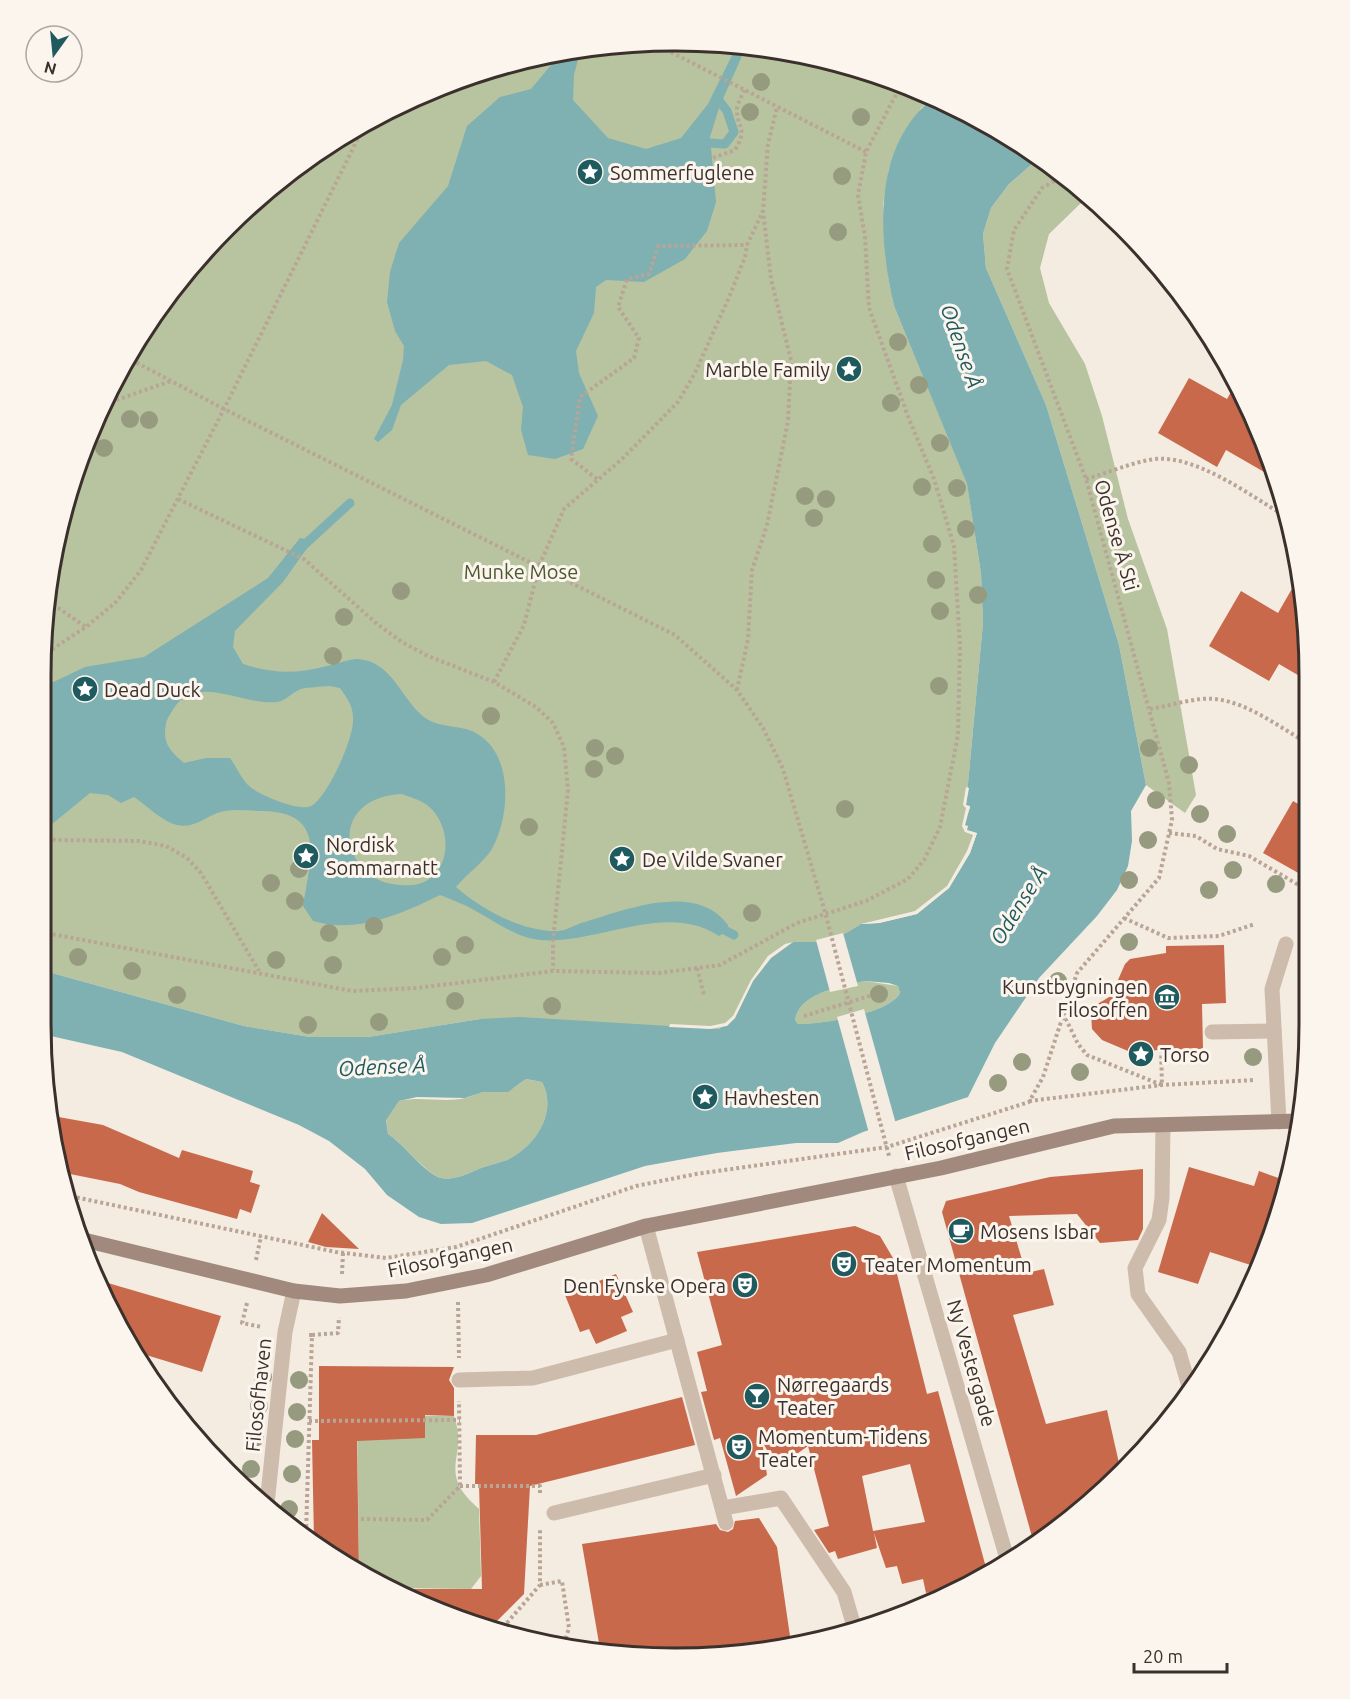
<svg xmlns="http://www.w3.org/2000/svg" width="1350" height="1699" viewBox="0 0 1350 1699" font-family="Ubuntu,sans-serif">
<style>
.green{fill:#b8c4a0}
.water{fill:#7fb0b2;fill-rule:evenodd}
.pier{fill:#f4ebe1}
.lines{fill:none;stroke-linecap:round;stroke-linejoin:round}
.stream{stroke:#7fb0b2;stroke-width:9}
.building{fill:#c8694b;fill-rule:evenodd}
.path{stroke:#b9a596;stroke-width:4;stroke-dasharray:3 3;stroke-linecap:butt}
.lane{stroke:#cdbbac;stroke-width:15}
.street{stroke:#cdbbac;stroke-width:15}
.secondary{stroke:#a18a7d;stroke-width:15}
.tree{fill:#969b7f}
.labels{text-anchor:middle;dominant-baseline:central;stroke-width:6;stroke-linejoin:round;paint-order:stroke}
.poi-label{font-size:20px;fill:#3b302b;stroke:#fbf5ee;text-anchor:start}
.street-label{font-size:20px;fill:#3b302b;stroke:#fbf5ee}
.park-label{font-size:20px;fill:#4a5a2e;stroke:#fbf5ee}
.water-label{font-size:21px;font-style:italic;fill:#1f5a5e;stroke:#fbf5ee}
.rim{fill:none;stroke:#3b302b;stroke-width:3}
</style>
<rect width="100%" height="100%" fill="#f4ebe1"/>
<g class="green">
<polygon points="717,42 840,62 933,98 921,108 889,169 883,204 889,281 894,306 967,483 981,573 983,623 966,805 977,833 949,888 917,914 861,924 846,933 814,942 793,942 735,1018 719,1029 480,1019 368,1037 310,1037 244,1026 41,970 42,634 74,471 125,358 198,257 257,198 358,125 471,74 593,46"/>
<polygon points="1042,160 1062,172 1090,199 1080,204 1049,234 1040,268 1049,303 1085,364 1102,416 1128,519 1167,629 1196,795 1185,813 1146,785 1119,645 1046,405 986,268 983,234 991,208 1009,184 1032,164"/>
<path d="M865,981L898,986L900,993C889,1014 823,1024 798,1024L795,1020C800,992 841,987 865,981Z"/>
<path d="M526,1079L542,1082C558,1112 536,1146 507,1160C499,1163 489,1165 481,1168C469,1173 454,1181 441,1178C425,1173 404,1144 388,1134L386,1119L399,1101C423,1096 443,1103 465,1098C471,1097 477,1093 483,1092C508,1088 502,1098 526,1079Z"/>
<path d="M357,1415L454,1416C469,1458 435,1471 479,1509L481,1576L471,1589L394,1588L359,1574Z"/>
</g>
<g class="water">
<polygon points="737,45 746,47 719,108 710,137 716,202 707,231 685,259 644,282 606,280 596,287 594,313 576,351 579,373 598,416 583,449 555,459 528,455 521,430 523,407 512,375 486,361 449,365 401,405 392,430 378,442 374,439 392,405 403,360 404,346 395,331 387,302 390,272 399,243 448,186 467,126 500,97 531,89 561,53 581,48 574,75 573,100 608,138 646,149 681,138 708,104"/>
<path d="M933,98L956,106L1042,160L1032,164L1009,184L991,208L983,234L986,268L1046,405L1119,645L1146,785L1131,811L1132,841L1128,866L1117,890L1097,916L1039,978L995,1043L968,1097L863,1132L838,1143H796L717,1153L645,1166L472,1223L441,1224L419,1217L387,1195L365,1169L329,1141L299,1125L122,1052L42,1034L41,970L244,1026L310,1037H368L480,1019L520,1017L719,1029L735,1018L753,981L771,958L793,942H814L846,933L861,924L879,923L917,914L949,888L970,853L977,833L967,830L965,825L970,807L966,805L983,623L981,573L967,484L894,306C878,236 872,147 933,98ZM865,981L889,983L898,986L900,993C889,1014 822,1024 798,1024L795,1020C800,992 841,987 865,981ZM526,1079L542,1082C558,1112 536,1146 507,1160C499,1163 489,1165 481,1168C469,1173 454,1181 441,1178C425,1174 404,1144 388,1134L386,1120L399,1101L417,1097L465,1098L483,1092H508Z"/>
<path d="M300,538L310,540V544L283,582L235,631L233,647L243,664C273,674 296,674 327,666C337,664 349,659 358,659C393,662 400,698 424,717C441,730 462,723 479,735C513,757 510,814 493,847C485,862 467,873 456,887C481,909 521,931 555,931C564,932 573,926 581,923C622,911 696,880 728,925L727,931L719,936C665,901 598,945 540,940C515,937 496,922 474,910C464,904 452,900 440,895C402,914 356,934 313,921L303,906C310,860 328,812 262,811C250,811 237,809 225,811C207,814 197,829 177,825C163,822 146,805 134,797L121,803L108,795L90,793L46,829L41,828V820L50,797L41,773L42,691L47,685L85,667L144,657L268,578ZM329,686L340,688C348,699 354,708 353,721C353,740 327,798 311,806C300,812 256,794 248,785C241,778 236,766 230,758H206L184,763C170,751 162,743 166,724C167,718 171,713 174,708C197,673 243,706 277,702C286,701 292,692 301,689C309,687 320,687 329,686ZM402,794C410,797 420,800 427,805C450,823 453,863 428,880C419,885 411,886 401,885C341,883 324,798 402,794Z"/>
</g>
<g class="pier">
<polygon points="966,787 969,788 966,805 970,806 965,825 968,826 967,830 977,833 970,853 949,888 917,914 879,923 861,924 915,911 947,886 967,851 973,835 965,832 962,826 966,808 963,805"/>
<polygon points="843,933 858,986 830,992 816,940"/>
<polygon points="793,942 771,958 753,981 735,1018 727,1026 710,1029 669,1027 670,1024 710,1026 725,1023 733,1016 751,980 768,956 785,944"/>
<polygon points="864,1009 896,1124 869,1133 837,1017"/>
</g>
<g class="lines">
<g class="stream">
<polyline points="710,143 725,144 734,132 727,111 717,98"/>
<polyline points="301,548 350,503"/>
<polyline points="717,926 734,935"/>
</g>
</g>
<g class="building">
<polygon points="1189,378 1227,399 1236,383 1278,480 1226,450 1217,467 1158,433"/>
<polygon points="1297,580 1308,633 1308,681 1279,664 1269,681 1209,646 1241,591 1278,613"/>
<polygon points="1293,801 1309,810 1309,879 1263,853"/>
<polygon points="1224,945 1226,1003 1202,1004 1203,1049 1128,1051 1102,1040 1092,1029 1091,1013 1094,1006 1111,996 1125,964 1130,959 1166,953 1166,946"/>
<polygon points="53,1116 103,1125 179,1158 182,1150 253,1171 250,1182 260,1185 251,1213 240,1209 237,1219 139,1192 120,1184 60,1172"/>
<polygon points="1189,1167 1254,1186 1259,1171 1287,1181 1260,1268 1210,1252 1198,1284 1158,1272"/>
<polygon points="1143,1169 1143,1229 1138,1240 1100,1243 1077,1214 1009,1216 1026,1273 1044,1269 1054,1305 1013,1315 1046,1424 1107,1410 1121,1472 1093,1501 1034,1544 942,1212 946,1201 1050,1177"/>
<polygon points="322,1213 359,1249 326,1247 308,1242"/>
<path d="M855,1226L880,1236L893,1258L927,1394L938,1391L988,1575L945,1593L944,1589L926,1593L923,1579L902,1584L897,1566L886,1568L874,1533L877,1548L838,1559L835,1551L829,1553L814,1530L829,1526L808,1446L777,1468L762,1441L767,1475L736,1496L720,1438L714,1440L701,1392L707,1391L697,1352L722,1345L697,1252ZM910,1464L925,1522L873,1531L862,1476Z"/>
<polygon points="616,1274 633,1312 621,1317 627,1331 596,1344 589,1329 580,1332 565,1295"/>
<polygon points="101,1281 221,1316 202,1372 133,1351 125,1341"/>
<polygon points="319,1366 454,1367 449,1380 454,1388 454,1416 425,1415 425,1438 357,1441 359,1574 314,1540 312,1440 319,1440"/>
<polygon points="682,1397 695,1445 530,1486 524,1594 490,1628 396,1589 482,1589 479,1484 475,1484 476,1435 536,1435"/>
<polygon points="759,1518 777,1547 791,1643 675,1658 600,1649 582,1544 716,1524 720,1530 728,1532 733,1529 735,1521"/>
</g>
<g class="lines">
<g class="path">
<polyline points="655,44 866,152"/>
<path d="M713,158L735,150C749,127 736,128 737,108C738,102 742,96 744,90"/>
<polyline points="126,357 224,409 675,635 737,690 763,728 783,769 825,912 889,1156"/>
<polyline points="105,404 171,381"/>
<polyline points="597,479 571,459 580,397 634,358 639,338 618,307 627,279 649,274 658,246 747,245"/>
<path d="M1086,479C1107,473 1128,464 1149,460C1192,451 1249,495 1285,516"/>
<polyline points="178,499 304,559 377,624 402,642 428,656 494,682 536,707 553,723 564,747 568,790 553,941 553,970"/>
<polyline points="48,601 86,627"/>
<polyline points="42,656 86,627 116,602 141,570 224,409 366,122"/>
<polyline points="494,682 524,625 539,566 564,509 622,459 678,402 695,373 730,295 745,257 747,245 763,211"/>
<polyline points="737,690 748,639 752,570 767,525 788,421 791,360 771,279 763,211 768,144 777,107"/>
<path d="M1150,709C1167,706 1184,701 1201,699C1239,695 1277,726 1309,744"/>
<polyline points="1169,833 1196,836 1217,849 1249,856 1309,891"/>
<polyline points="41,837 56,840 139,841 166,846 187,858 201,873 259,971"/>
<polyline points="1124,918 1168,938 1219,936 1255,924"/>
<polyline points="41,932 352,991 417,988 553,971 659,973 720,965 797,923 866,901 908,879 924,860 940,827 958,735 960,647 954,546 934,479 909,419 869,308 865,237 858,195 866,152 901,85"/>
<polyline points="697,968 704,995"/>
<polyline points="1063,1013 1078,1044 1087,1055 1162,1085 1161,1048"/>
<polyline points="804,1016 889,990"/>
<polyline points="1029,1101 1162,1085 1255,1080"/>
<polyline points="65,1195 336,1252 386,1258 456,1247 636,1186 696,1174 887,1147 1029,1102 1043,1077 1077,973 1159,878 1172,820 1169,783 1086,479 1007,269 1014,230 1042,188 1065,175"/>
<polyline points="256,1260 261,1236"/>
<polyline points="342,1274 343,1253"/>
<polyline points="458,1302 459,1358"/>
<polyline points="247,1303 242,1323 262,1327"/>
<polyline points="312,1335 338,1333 339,1317"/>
<polyline points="309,1421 460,1420"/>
<polyline points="460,1486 540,1486 540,1495"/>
<polyline points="361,1519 427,1520 460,1486 459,1401"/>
<polyline points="306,1533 312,1335 308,1335"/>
<polyline points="540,1585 562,1581 569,1628 564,1644"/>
<polyline points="499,1632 540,1585 540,1530"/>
</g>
<g class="lane">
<polyline points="1212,1032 1274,1031"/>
<polyline points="1279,1122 1272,989 1286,944"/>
<polyline points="1163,1125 1162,1198 1159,1220 1135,1268 1138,1294 1179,1352 1190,1390"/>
<polyline points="459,1380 533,1378 677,1340"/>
<polyline points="723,1508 781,1498 844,1592 855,1630"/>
<polyline points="554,1513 714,1475"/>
</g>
<g class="street">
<polyline points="896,1176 1008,1562"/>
<polyline points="646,1226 726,1523"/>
<polyline points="267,1504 285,1332 294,1291"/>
</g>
<polyline class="secondary" points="84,1240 294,1291 340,1296 406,1291 486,1275 646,1226 941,1168 1114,1126 1300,1121"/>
</g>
<g class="tree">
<circle cx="761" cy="82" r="9"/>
<circle cx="750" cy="112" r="9"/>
<circle cx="861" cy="117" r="9"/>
<circle cx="842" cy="176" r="9"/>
<circle cx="838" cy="232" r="9"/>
<circle cx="898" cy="342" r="9"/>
<circle cx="919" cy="385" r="9"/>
<circle cx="891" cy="403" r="9"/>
<circle cx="130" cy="419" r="9"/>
<circle cx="149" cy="420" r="9"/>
<circle cx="940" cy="443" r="9"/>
<circle cx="104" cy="448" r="9"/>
<circle cx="922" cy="487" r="9"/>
<circle cx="957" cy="488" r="9"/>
<circle cx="805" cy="496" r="9"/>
<circle cx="826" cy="499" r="9"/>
<circle cx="814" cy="518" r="9"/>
<circle cx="966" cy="529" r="9"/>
<circle cx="932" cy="544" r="9"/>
<circle cx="936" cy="580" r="9"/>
<circle cx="401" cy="591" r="9"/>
<circle cx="978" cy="595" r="9"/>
<circle cx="940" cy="611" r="9"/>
<circle cx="344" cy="617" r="9"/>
<circle cx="333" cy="656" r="9"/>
<circle cx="939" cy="686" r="9"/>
<circle cx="491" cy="716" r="9"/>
<circle cx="595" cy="748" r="9"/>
<circle cx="1149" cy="748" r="9"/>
<circle cx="615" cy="756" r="9"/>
<circle cx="1189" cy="765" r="9"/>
<circle cx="594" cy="769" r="9"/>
<circle cx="1156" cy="800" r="9"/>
<circle cx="845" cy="809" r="9"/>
<circle cx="1200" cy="814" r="9"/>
<circle cx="529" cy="827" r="9"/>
<circle cx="1227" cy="834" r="9"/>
<circle cx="1148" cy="840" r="9"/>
<circle cx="299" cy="869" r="9"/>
<circle cx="1233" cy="870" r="9"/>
<circle cx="1129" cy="880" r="9"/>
<circle cx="271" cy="883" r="9"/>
<circle cx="1276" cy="884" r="9"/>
<circle cx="1209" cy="890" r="9"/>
<circle cx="295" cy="901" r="9"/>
<circle cx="752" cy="913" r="9"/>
<circle cx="374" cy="926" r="9"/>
<circle cx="329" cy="933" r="9"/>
<circle cx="1129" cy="942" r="9"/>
<circle cx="465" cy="945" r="9"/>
<circle cx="78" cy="957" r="9"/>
<circle cx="442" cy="957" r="9"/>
<circle cx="276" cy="960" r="9"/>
<circle cx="333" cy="965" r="9"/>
<circle cx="132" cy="971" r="9"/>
<circle cx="1058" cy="981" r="9"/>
<circle cx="879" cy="994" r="9"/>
<circle cx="177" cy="995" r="9"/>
<circle cx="455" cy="1001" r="9"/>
<circle cx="552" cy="1006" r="9"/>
<circle cx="379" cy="1022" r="9"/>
<circle cx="308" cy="1025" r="9"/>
<circle cx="1253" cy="1057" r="9"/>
<circle cx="1022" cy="1062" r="9"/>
<circle cx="1080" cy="1072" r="9"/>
<circle cx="998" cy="1083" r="9"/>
<circle cx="263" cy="1377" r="9"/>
<circle cx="299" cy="1380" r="9"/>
<circle cx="259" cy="1406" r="9"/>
<circle cx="297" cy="1412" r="9"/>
<circle cx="255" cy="1438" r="9"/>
<circle cx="295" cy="1439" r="9"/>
<circle cx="251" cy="1469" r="9"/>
<circle cx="292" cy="1474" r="9"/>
<circle cx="289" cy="1509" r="9"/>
</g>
<defs>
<symbol id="sight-disc" viewBox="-11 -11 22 22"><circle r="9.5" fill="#1f5a5e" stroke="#fbf5ee"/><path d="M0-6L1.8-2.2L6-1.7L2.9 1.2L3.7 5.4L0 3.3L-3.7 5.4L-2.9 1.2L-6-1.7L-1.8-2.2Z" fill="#fff"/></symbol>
<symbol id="museum-disc" viewBox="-11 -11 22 22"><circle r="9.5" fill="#1f5a5e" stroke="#fbf5ee"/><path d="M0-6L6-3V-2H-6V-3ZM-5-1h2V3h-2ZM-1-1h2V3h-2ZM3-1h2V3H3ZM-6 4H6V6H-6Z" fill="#fff"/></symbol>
<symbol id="cafe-disc" viewBox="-11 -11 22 22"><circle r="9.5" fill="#1f5a5e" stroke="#fbf5ee"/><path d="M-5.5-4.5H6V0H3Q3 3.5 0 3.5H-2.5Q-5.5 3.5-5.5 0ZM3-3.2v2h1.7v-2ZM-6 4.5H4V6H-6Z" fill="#fff"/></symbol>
<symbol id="theatre-disc" viewBox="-11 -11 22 22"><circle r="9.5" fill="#1f5a5e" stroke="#fbf5ee"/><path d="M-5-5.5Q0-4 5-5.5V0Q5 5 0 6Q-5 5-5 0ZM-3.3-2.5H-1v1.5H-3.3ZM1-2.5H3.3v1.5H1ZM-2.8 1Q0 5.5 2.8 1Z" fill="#fff"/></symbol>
<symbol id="bar-disc" viewBox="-11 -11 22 22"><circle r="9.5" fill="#1f5a5e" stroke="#fbf5ee"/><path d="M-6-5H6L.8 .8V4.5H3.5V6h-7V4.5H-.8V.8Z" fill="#fff"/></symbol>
</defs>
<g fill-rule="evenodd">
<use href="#sight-disc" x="575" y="157" width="30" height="30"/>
<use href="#sight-disc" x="834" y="354" width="30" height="30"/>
<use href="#sight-disc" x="70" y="674" width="30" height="30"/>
<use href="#sight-disc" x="291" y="841" width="30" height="30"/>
<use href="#sight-disc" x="607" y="844" width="30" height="30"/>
<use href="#museum-disc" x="1152" y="982" width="30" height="30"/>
<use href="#sight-disc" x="1126" y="1039" width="30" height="30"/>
<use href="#sight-disc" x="690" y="1082" width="30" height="30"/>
<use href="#cafe-disc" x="946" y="1216" width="30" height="30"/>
<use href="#theatre-disc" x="829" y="1249" width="30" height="30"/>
<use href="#theatre-disc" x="730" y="1270" width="30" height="30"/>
<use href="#bar-disc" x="742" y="1381" width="30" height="30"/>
<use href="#theatre-disc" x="724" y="1432" width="30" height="30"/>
</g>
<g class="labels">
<g class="poi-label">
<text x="610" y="172">Sommerfuglene</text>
<text x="830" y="369" text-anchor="end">Marble Family</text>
<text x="104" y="689">Dead Duck</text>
<text x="326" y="844">Nordisk<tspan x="326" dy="23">Sommarnatt</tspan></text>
<text x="642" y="859">De Vilde Svaner</text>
<text x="1148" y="986" text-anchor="end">Kunstbygningen<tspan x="1148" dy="23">Filosoffen</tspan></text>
<text x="1160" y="1054">Torso</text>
<text x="724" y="1097">Havhesten</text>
<text x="980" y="1231">Mosens Isbar</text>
<text x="864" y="1264">Teater Momentum</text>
<text x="726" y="1285" text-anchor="end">Den Fynske Opera</text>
<text x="777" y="1384">Nørregaards<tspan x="777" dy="23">Teater</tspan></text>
<text x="758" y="1436">Momentum-Tidens<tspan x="758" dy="23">Teater</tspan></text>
</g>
<g class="street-label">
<text transform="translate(1117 535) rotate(74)">Odense Å Sti</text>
<text transform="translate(967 1139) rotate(-13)">Filosofgangen</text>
<text transform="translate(450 1257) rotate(-12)">Filosofgangen</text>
<text transform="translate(972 1363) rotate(74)">Ny Vestergade</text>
<text transform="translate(258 1395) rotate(-84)">Filosofhaven</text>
</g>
<g class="park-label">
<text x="521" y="571">Munke Mose</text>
</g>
<g class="water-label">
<text transform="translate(962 346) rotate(71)">Odense Å</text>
<text transform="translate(1018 905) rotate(-58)">Odense Å</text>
<text transform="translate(382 1066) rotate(-3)">Odense Å</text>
</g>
</g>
<path d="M0 0H1350V1699H0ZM675 51H675A624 624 0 0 1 1299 675V1024A624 624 0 0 1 675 1648H675A624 624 0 0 1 51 1024V675A624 624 0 0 1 675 51Z" fill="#fbf5ee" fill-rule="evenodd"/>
<path class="rim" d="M675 51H675A624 624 0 0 1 1299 675V1024A624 624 0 0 1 675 1648H675A624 624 0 0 1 51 1024V675A624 624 0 0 1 675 51Z"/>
<g transform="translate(54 54) rotate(195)"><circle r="28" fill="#fbf5ee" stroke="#aea6a0" stroke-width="1.5"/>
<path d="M0-4.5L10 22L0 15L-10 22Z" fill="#1f5a5e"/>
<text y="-9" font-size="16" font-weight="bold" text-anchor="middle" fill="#3b302b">N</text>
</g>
<path d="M1134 1663v9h93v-9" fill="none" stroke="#3b302b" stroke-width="3"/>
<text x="1143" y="1663" font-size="18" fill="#3b302b" stroke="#fbf5ee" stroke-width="4.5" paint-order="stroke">20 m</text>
</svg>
